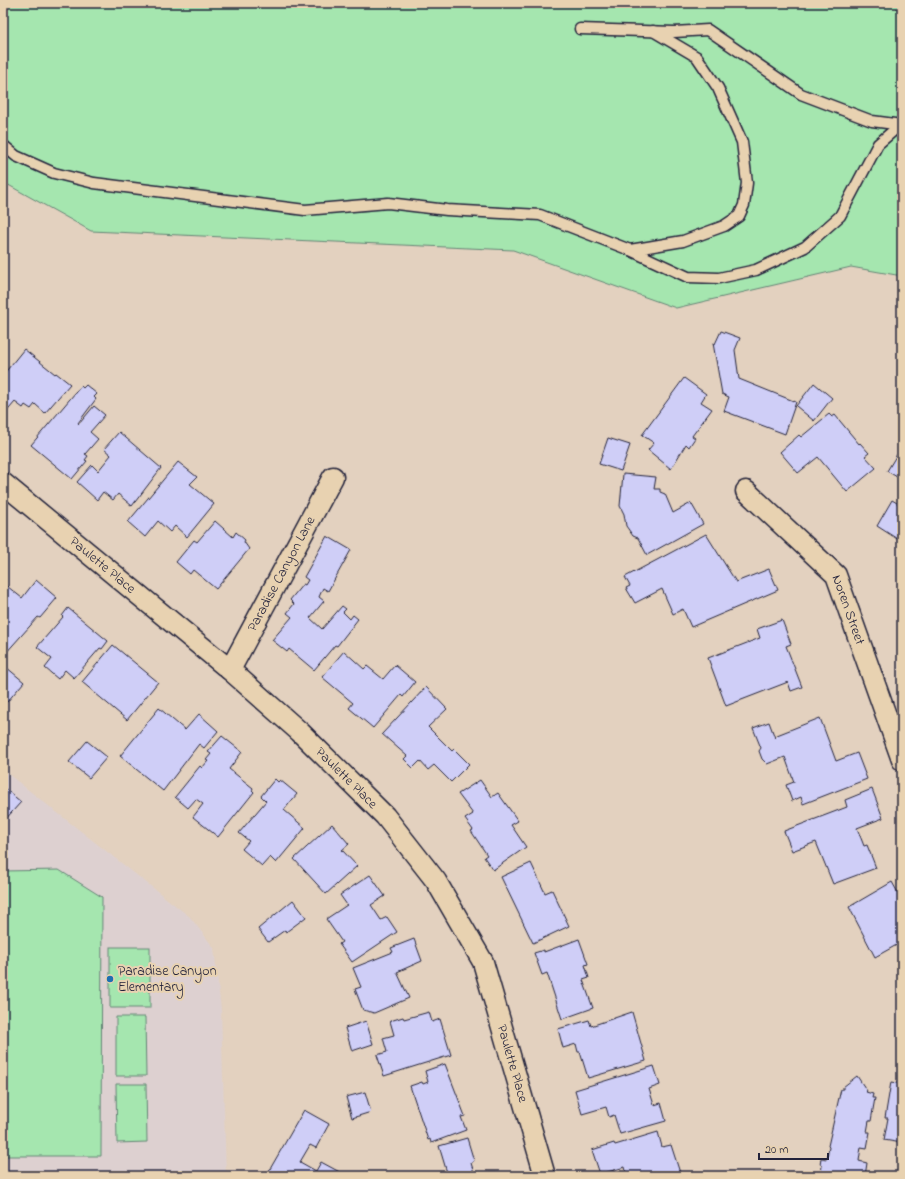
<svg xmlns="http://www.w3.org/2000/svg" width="905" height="1179" viewBox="0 0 905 1179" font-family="'Indie Flower',sans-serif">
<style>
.built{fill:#ddd0d0}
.green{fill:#a5e6af;stroke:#648475}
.building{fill:#cfcef7;stroke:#22223b}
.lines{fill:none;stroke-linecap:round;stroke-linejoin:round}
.service-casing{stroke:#22223b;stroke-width:13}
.minor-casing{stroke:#22223b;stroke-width:23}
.service{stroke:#e8d2b1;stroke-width:10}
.minor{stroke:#e8d2b1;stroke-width:20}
.poi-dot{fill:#1f6fb2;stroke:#e8d2b1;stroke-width:1.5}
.labels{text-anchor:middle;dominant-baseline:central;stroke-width:4;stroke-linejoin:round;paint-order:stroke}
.street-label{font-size:14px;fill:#22223b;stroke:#e8d2b1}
.poi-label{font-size:14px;fill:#22223b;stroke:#e8d2b1;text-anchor:start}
</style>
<rect width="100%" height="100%" fill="#e3d1bf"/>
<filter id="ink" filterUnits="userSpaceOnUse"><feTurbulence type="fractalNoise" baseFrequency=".025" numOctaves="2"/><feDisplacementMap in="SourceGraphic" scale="8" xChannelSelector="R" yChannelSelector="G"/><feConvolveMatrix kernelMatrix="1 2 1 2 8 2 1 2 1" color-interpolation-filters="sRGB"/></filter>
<g filter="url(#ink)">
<polygon class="built" points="3,770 190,917 214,948 221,1010 226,1176 3,1176"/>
<g class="green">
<polygon points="3,3 902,3 902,276 851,267 676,308 513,250 91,231 3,182"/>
<polygon points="59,870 102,897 101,1156 3,1156 3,871"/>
<rect x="110" y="947" width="40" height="61"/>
<polygon points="116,1017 145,1017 146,1076 116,1076"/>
<polygon points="116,1084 146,1084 147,1142 117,1143"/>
</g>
<g class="building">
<polygon points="721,331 740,338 735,350 739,379 796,402 785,434 724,411 729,397 722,394 713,343 715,344"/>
<polygon points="24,349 55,374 56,373 70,384 45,413 35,404 31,409 25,405 23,408 15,402 3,416 3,375"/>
<polygon points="684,378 706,394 701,402 712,409 692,436 695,438 689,447 686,444 671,469 648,450 654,443 642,435"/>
<polygon points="814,383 832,398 814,421 796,406"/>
<polygon points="86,385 97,394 94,397 96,399 78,423 79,424 94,406 105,415 90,432 98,439 85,454 88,456 85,460 87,461 72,479 31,445 81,386 83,388"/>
<polygon points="829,414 832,417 835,415 859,444 860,443 869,453 865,456 876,468 847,492 818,457 798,473 780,452 799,435 801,437"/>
<polygon points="119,432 161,468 132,506 118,494 113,500 103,492 97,500 77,482 92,465 98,471 111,455 104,449"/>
<polygon points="608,438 630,445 621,471 599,464"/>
<polygon points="899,451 902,452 902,480 887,471"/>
<polygon points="178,462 197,477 190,484 214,504 187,537 175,526 170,532 158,521 145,537 128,522"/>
<polygon points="623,474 656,477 654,489 660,489 660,492 665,494 673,513 691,503 703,524 647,555 638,538 633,536 626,526 624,514 620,506"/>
<polygon points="892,500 902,506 902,542 877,526"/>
<polygon points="215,521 233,537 236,532 245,540 244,542 249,549 216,589 193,570 190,574 176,562 194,540 197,542"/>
<polygon points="706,534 736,582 769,569 778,590 691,627 683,609 673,614 662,589 635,603 626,588 630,586 625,577"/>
<polygon points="327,536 351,550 328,591 323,588 319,597 324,601 310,618 322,629 342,606 346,609 343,612 350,619 353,615 358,619 337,646 335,645 314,670 289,649 287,652 272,640 292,617 287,613 294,604 290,600 303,584 305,585 308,580 304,577"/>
<polygon points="36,580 57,598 40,618 38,617 4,655 3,583 22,598"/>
<polygon points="68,608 108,641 102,649 100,648 74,678 65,670 58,679 45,668 52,659 37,647 63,617 62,616"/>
<polygon points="782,620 791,644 786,646 802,687 791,691 788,682 726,706 708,658 760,638 757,629"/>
<polygon points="113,645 158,682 127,720 82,682"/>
<polygon points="344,651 364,669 367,666 383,679 395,665 415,682 403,697 401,695 373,728 349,708 353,703 322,677"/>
<polygon points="6,667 24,682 7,702 3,699 3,670"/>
<polygon points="426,687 447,709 428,727 452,751 454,749 469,764 451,782 434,765 428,770 420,761 413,768 404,759 407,756 382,734"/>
<polygon points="159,708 185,730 199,714 218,731 204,748 199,744 163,791 120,756"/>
<polygon points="820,718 836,761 857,753 867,779 803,804 801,797 792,801 786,785 794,782 785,757 767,764 762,759 759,751 761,748 753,728 769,722 775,738 777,736 777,735"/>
<polygon points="222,736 242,752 229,769 253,788 252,790 254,792 218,837 193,817 203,804 196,799 188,808 175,797 200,766 202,768 208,761 206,760 211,754 208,752"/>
<polygon points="87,741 107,757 89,778 69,762"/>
<polygon points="275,779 278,782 280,780 297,794 284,810 305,828 276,863 270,857 262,866 242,849 249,841 239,833 266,801 261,796"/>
<polygon points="480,780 492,797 498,793 518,821 511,825 526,847 493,870 484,857 487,855 471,831 473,830 465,819 473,814 458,794"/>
<polygon points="3,787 21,802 3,822"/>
<polygon points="872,789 883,818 857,828 864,846 867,845 876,868 833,884 816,842 792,851 784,831 847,807 845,800"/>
<polygon points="332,824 349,844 342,850 357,866 326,894 294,859"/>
<polygon points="531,863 545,893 552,890 569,926 533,943 501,877"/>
<polygon points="370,875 385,896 371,905 381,920 387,917 397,932 352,962 339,944 342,942 326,919 347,905 340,895"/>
<polygon points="892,882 902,900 902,942 875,957 849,907"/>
<polygon points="293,900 306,917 286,932 285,930 268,942 258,929"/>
<polygon points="414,939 422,961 397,972 409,998 374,1013 363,1010 355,989 361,987 353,968 393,952 391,948"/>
<polygon points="579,939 588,964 585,965 589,978 583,980 593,1008 562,1019 547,973 542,975 534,953 544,950 544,952"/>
<polygon points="429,1012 432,1022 440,1019 451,1055 384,1076 377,1055 387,1052 383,1038 394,1035 390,1021 403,1017 404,1019"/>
<polygon points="632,1012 646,1061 588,1078 580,1052 578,1052 576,1044 563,1048 558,1029 589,1020 591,1026"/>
<polygon points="366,1021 373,1044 352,1051 345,1028"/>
<polygon points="445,1064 465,1116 461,1117 466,1130 431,1143 430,1139 428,1140 410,1086 422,1082 423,1084 428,1082 425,1071"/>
<polygon points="654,1066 660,1085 649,1089 654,1105 661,1103 666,1121 620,1134 614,1115 609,1117 606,1107 582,1114 575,1090"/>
<polygon points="857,1076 867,1091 866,1092 873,1094 872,1098 875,1098 871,1121 869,1121 867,1132 870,1132 867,1148 861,1147 859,1161 867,1163 865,1176 821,1176 822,1165 820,1164 821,1158 827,1159 829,1147 828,1146 841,1089 843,1089 843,1087"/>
<polygon points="891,1082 902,1084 902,1143 884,1140 888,1118 885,1118"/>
<polygon points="365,1092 371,1112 352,1118 346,1097"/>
<polygon points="304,1110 329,1124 316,1148 310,1145 300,1162 316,1171 321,1162 347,1176 266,1176"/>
<polygon points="658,1132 662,1147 671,1145 681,1176 627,1176 625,1167 600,1174 592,1150 614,1143 615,1145"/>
<polygon points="467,1138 474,1161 471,1163 475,1176 448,1176 439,1146"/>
</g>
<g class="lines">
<defs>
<g id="service">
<polyline points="580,29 674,32 708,30 801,94 872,121 902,125"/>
<polyline points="3,145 16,156 54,173 94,183 305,210 388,203 447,210 540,215 630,250 683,241 724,226 739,216 744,205 747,183 742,142 718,88 697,57 653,31"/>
<polyline points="630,250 688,277 719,278 756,270 805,247 840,216 878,144 900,125"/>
</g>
<g id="minor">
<path id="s1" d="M3,483L230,670L300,732L385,816L436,881L483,962L545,1176"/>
<path id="s2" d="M746,491L836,575L902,760"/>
<path id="s3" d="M230,670L333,477"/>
</g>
</defs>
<use href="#service" class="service-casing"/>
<use href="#minor" class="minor-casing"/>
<use href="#service" class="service"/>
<use href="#minor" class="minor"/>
</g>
</g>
<circle class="poi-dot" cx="110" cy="979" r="4"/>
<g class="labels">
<g class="street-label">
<text stroke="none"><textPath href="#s1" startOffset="129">Paulette Place</textPath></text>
<text stroke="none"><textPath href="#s3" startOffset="109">Paradise Canyon Lane</textPath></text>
<text stroke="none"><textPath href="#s2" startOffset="160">Noren Street</textPath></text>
<text stroke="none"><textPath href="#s1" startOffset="453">Paulette Place</textPath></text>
<text stroke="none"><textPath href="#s1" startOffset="789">Paulette Place</textPath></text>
</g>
<g class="poi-label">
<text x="118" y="971">Paradise Canyon<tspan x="118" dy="16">Elementary</tspan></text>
</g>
</g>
<rect width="905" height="1179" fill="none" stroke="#e8d2b1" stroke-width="16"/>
<rect x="8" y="8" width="889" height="1163" fill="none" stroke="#22223b" stroke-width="1.5" filter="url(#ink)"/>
<path d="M759 1153v6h69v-6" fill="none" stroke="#22223b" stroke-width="2"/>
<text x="765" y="1153" font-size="12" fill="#22223b" stroke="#e8d2b1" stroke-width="3" paint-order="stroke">20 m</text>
</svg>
